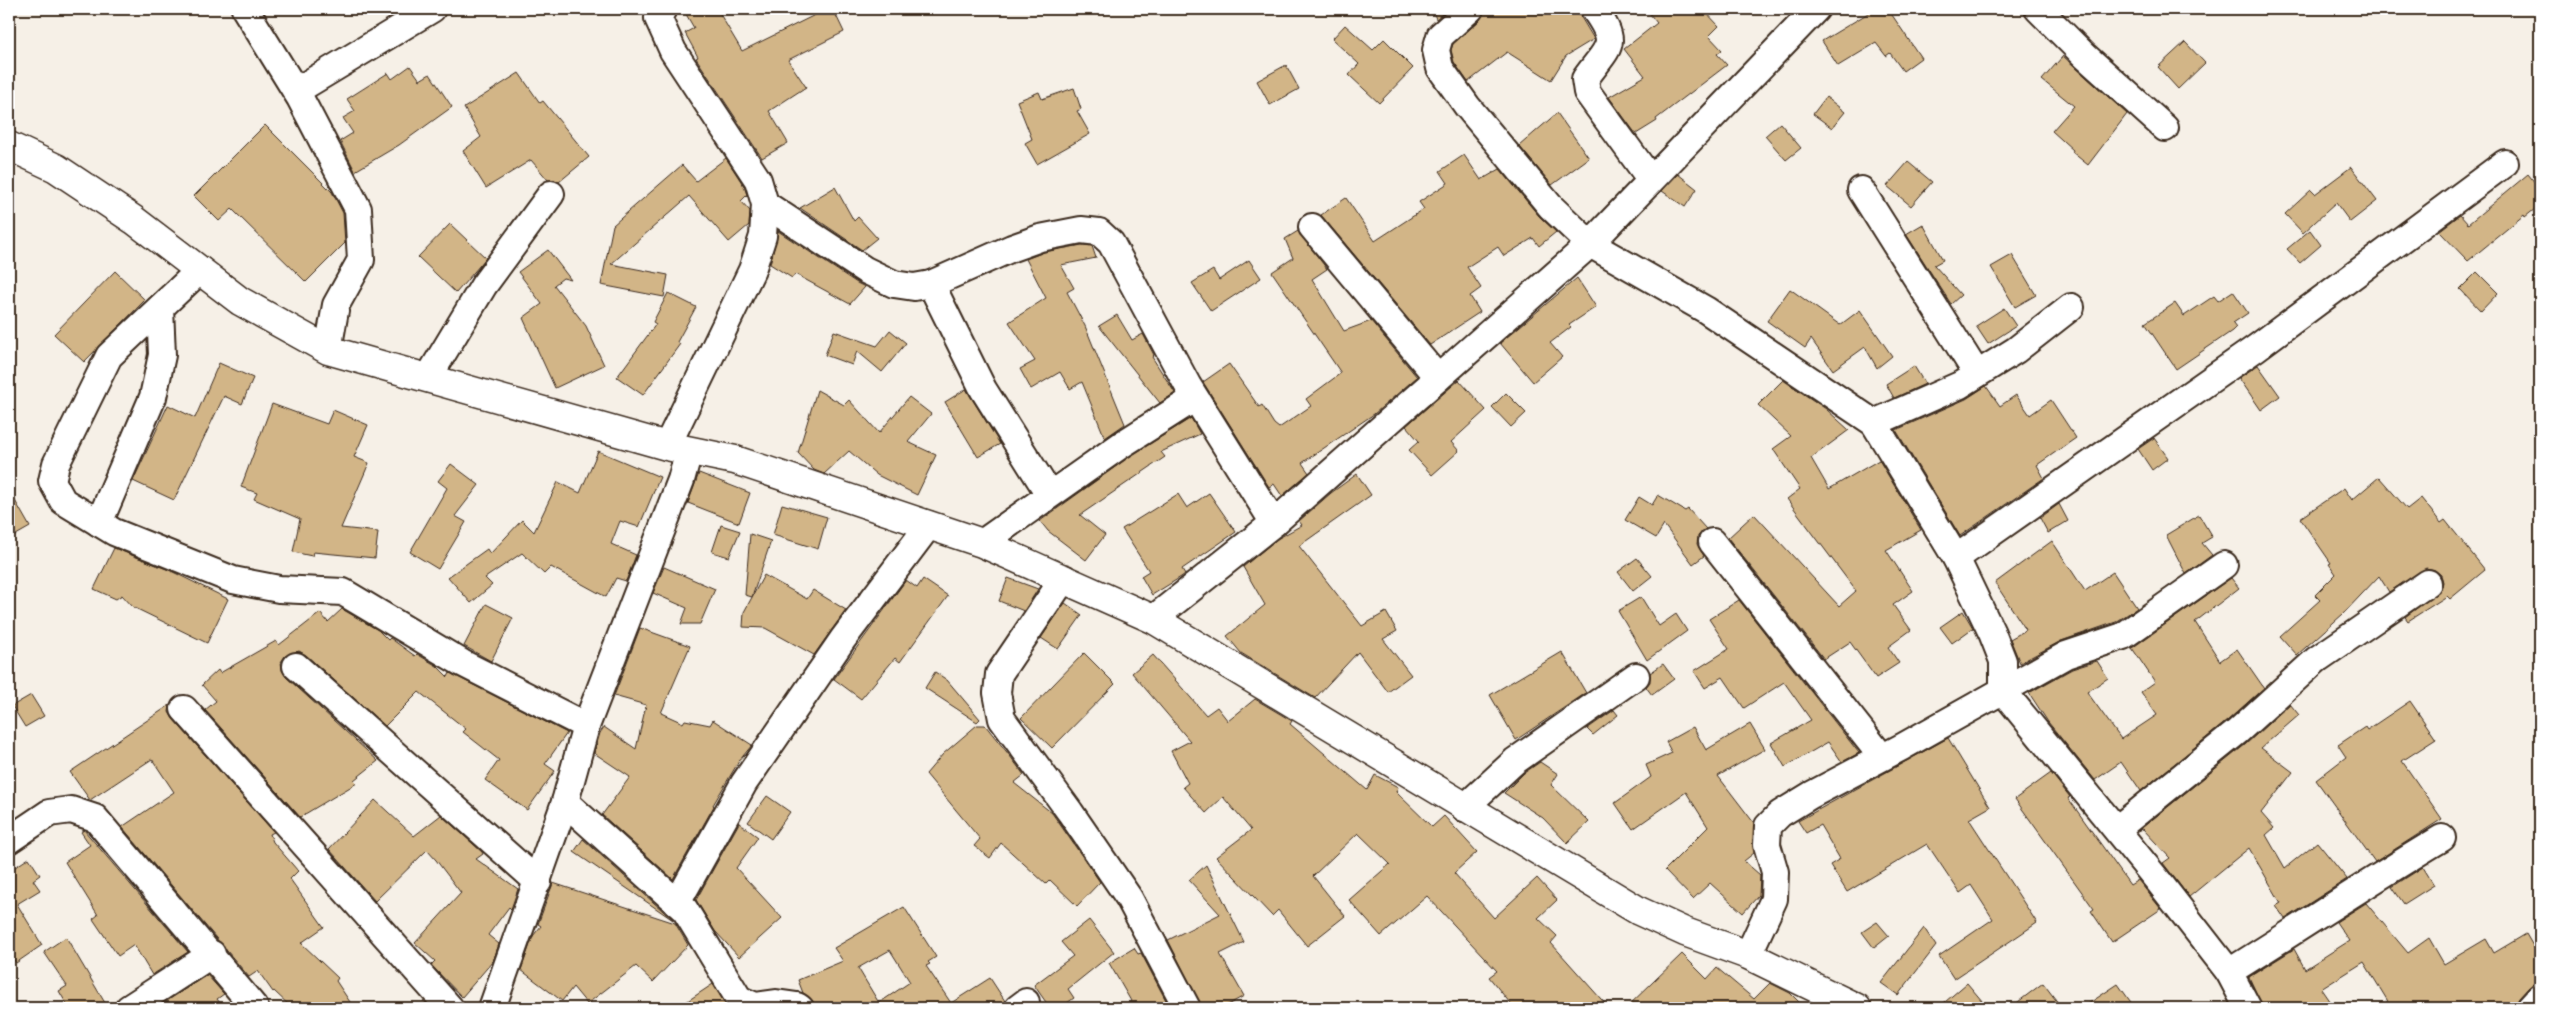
<svg xmlns="http://www.w3.org/2000/svg" width="2549" height="1017" viewBox="0 0 2549 1017" font-family="Sriracha,sans-serif">
<style>
.building{fill:#d2b587;stroke:#3b2a1e;fill-rule:evenodd}
.lines{fill:none;stroke-linecap:round;stroke-linejoin:round}
.street-casing{stroke:#3b2a1e;stroke-width:30}
.secondary-casing{stroke:#3b2a1e;stroke-width:31}
.street{stroke:#fff;stroke-width:26}
.secondary{stroke:#fff;stroke-width:28}
</style>
<rect width="100%" height="100%" fill="#f6f0e7"/>
<filter id="ink" filterUnits="userSpaceOnUse"><feTurbulence type="fractalNoise" baseFrequency=".02" numOctaves="2"/><feDisplacementMap in="SourceGraphic" scale="10" xChannelSelector="R" yChannelSelector="G"/><feConvolveMatrix kernelMatrix="1 2 1 2 8 2 1 2 1" color-interpolation-filters="sRGB"/></filter>
<g filter="url(#ink)">
<g class="building">
<polygon points="683,9 717,9 742,51 827,9 833,9 844,32 788,60 806,87 769,111 788,143 762,158 696,58 698,57 685,33 694,28"/>
<polygon points="1432,9 1448,9 1436,19"/>
<polygon points="1485,9 1576,9 1594,39 1566,56 1551,80 1507,52 1468,82 1454,62 1451,50 1453,44 1480,20"/>
<polygon points="1646,9 1703,9 1719,26 1709,36 1722,50 1717,54 1727,65 1656,119 1657,121 1636,134 1609,97 1645,76 1624,49 1657,23"/>
<polygon points="1875,9 1888,9 1921,58 1903,71 1890,53 1886,56 1876,43 1838,66 1822,41"/>
<polygon points="1345,25 1373,50 1384,39 1413,68 1379,103 1349,75 1359,64 1332,39"/>
<polygon points="2185,42 2205,63 2178,89 2158,67"/>
<polygon points="2063,56 2127,114 2088,165 2072,152 2073,150 2052,131 2074,106 2042,80"/>
<polygon points="1286,65 1299,89 1270,105 1257,81"/>
<polygon points="410,66 420,80 430,74 452,107 399,145 355,171 340,141 353,133 343,118 355,111 347,99 388,73 392,79"/>
<polygon points="519,73 540,103 543,101 589,157 559,182 548,180 531,160 486,188 463,151 481,137 464,108"/>
<polygon points="1074,88 1081,109 1077,111 1090,134 1037,164 1025,143 1032,139 1017,101 1039,92 1042,99"/>
<polygon points="1826,97 1845,112 1832,128 1813,114"/>
<polygon points="1557,113 1589,158 1552,185 1519,146"/>
<polygon points="1780,123 1801,148 1786,160 1765,136"/>
<polygon points="265,125 332,192 343,213 345,243 306,282 232,209 219,221 194,196"/>
<polygon points="1464,155 1481,180 1500,169 1539,216 1556,232 1539,246 1533,238 1504,256 1498,247 1467,267 1481,288 1470,296 1480,312 1430,345 1321,215 1346,198 1375,241 1424,209 1419,202 1448,183 1440,171"/>
<polygon points="726,158 744,186 747,195 741,201 750,211 749,225 729,242 689,196 611,264 668,275 664,297 601,285 613,225 682,165 696,181"/>
<polygon points="1908,162 1932,182 1911,206 1887,186"/>
<polygon points="2351,167 2377,201 2350,222 2336,203 2303,233 2285,214 2311,190 2315,194"/>
<polygon points="1678,174 1697,189 1685,207 1662,191"/>
<polygon points="2528,174 2540,189 2540,205 2525,217 2524,215 2468,261 2439,231 2460,215 2468,224"/>
<polygon points="835,187 854,221 858,217 877,238 862,250 800,208"/>
<polygon points="450,224 486,258 456,293 418,257"/>
<polygon points="1923,224 1943,260 1934,265 1961,295 1951,304 1906,234"/>
<polygon points="2310,230 2321,245 2300,263 2287,249"/>
<polygon points="778,231 857,283 865,287 850,304 795,274 792,278 770,264"/>
<polygon points="1298,231 1327,269 1312,279 1344,331 1371,321 1417,377 1374,414 1302,463 1309,473 1282,496 1274,484 1269,487 1203,382 1229,364 1259,407 1262,405 1274,424 1279,428 1311,406 1306,399 1341,373 1272,272 1293,258 1285,239"/>
<polygon points="1082,245 1092,246 1096,258 1061,265 1074,288 1067,292 1085,326 1125,424 1105,438 1082,382 1070,389 1060,372 1031,389 1020,369 1035,361 1009,322 1046,298 1026,259 1044,252"/>
<polygon points="548,250 571,280 563,278 554,285 586,326 604,365 555,388 523,318 542,304 518,272"/>
<polygon points="2012,255 2036,295 2015,307 1991,267"/>
<polygon points="1249,260 1261,278 1211,311 1192,283 1213,270 1219,280"/>
<polygon points="115,271 145,300 84,362 54,334"/>
<polygon points="2477,272 2498,293 2481,311 2460,289"/>
<polygon points="1577,278 1596,307 1569,325 1571,327 1550,343 1562,357 1533,382 1500,343"/>
<polygon points="1790,289 1840,325 1860,310 1892,356 1877,368 1865,347 1833,370 1811,339 1805,348 1767,321"/>
<polygon points="2233,291 2248,313 2233,323 2236,327 2232,331 2176,369 2145,323 2175,303 2184,316 2214,296 2218,301"/>
<polygon points="668,293 696,307 677,342 680,344 643,395 617,377 656,324 653,322"/>
<polygon points="2004,308 2016,326 1988,344 1976,326"/>
<polygon points="1117,315 1132,340 1143,334 1154,355 1152,357 1175,393 1160,403 1099,326"/>
<polygon points="890,330 906,343 882,372 857,351 852,365 825,355 834,331 877,346"/>
<polygon points="219,363 253,378 242,404 224,396 174,500 133,481 168,405 195,418"/>
<polygon points="2258,365 2280,396 2261,410 2239,378"/>
<polygon points="1914,366 1925,384 1894,398 1886,384"/>
<polygon points="1459,380 1486,410 1451,442 1459,451 1432,475 1409,450 1419,441 1406,426"/>
<polygon points="1783,380 1826,409 1849,430 1811,458 1829,489 1879,460 1921,530 1886,550 1913,591 1893,605 1911,630 1888,647 1899,663 1876,678 1850,642 1824,659 1728,538 1754,514 1839,606 1856,591 1787,499 1800,489 1773,449 1791,436 1758,405"/>
<polygon points="1986,386 2000,406 2016,395 2030,415 2051,400 2076,438 2037,465 2044,478 1960,536 1896,430 1966,399"/>
<polygon points="966,389 1000,444 978,457 945,402"/>
<polygon points="817,390 844,405 849,400 879,433 909,397 931,414 908,442 936,455 917,495 877,475 849,451 824,474 814,470 798,453"/>
<polygon points="1506,393 1526,413 1511,427 1492,407"/>
<polygon points="272,404 327,424 333,410 368,425 354,457 369,463 341,528 378,532 375,558 313,552 312,556 293,552 300,519 254,499 257,493 241,487"/>
<polygon points="1191,418 1200,434 1161,452 1165,457 1080,515 1105,535 1086,560 1048,531 1040,521 1129,457"/>
<polygon points="2154,438 2168,458 2152,470 2138,449"/>
<polygon points="598,451 660,477 639,527 620,521 611,544 636,555 626,581 616,578 606,597 551,567 544,574 522,553 485,578 492,585 471,603 448,577 487,549 490,554 522,520 534,532 558,482 580,493"/>
<polygon points="451,464 479,485 455,516 466,522 438,569 410,552 447,488 438,481"/>
<polygon points="699,473 750,493 739,523 688,503"/>
<polygon points="1357,474 1371,495 1299,546 1362,626 1386,612 1397,631 1383,639 1411,675 1388,692 1358,652 1315,698 1241,653 1227,636 1265,605 1243,567 1277,539 1302,525 1299,521 1331,493"/>
<polygon points="2379,477 2407,509 2421,498 2441,523 2445,520 2485,570 2450,599 2447,596 2408,621 2405,617 2441,590 2443,582 2441,575 2435,570 2426,568 2389,592 2379,576 2343,614 2297,655 2280,636 2320,600 2315,595 2336,574 2329,564 2331,563 2300,518 2344,488 2352,500"/>
<polygon points="9,490 30,527 9,539"/>
<polygon points="1209,493 1236,532 1182,569 1185,574 1181,577 1152,595 1141,576 1149,571 1122,529 1178,494 1187,508"/>
<polygon points="1658,495 1685,511 1688,509 1706,529 1698,536 1697,544 1704,556 1693,564 1664,525 1656,538 1625,520 1639,497 1652,505"/>
<polygon points="782,504 827,517 818,549 773,535"/>
<polygon points="2059,504 2068,521 2048,533 2040,518"/>
<polygon points="2199,515 2212,537 2202,543 2212,555 2186,574 2166,535"/>
<polygon points="721,525 740,531 729,557 712,552"/>
<polygon points="750,534 771,541 752,597 745,595"/>
<polygon points="2052,541 2085,591 2113,572 2137,608 2116,622 2061,641 2020,663 2010,639 2026,630 1995,583"/>
<polygon points="114,548 169,570 228,599 207,643 133,607 122,595 116,599 94,589"/>
<polygon points="1637,558 1652,576 1633,591 1618,572"/>
<polygon points="664,567 715,589 700,624 681,624 687,608 653,593"/>
<polygon points="764,575 807,599 813,590 846,610 814,655 765,628 743,627 744,612"/>
<polygon points="1008,578 1038,589 1024,611 999,601"/>
<polygon points="2231,578 2239,588 2195,622 2220,661 2237,649 2264,688 2227,721 2141,791 2121,762 2095,780 2048,722 2029,693 2072,669 2097,661 2108,678 2087,692 2121,739 2157,715 2141,692 2155,682 2132,648"/>
<polygon points="923,579 948,596 900,662 895,658 861,699 834,679 906,580 917,588"/>
<polygon points="1641,597 1659,626 1676,614 1687,631 1647,660 1618,611"/>
<polygon points="1739,600 1859,753 1842,762 1828,742 1785,767 1771,743 1811,720 1784,682 1744,708 1723,677 1705,688 1694,671 1729,649 1709,619"/>
<polygon points="1065,603 1082,615 1058,649 1041,638"/>
<polygon points="486,604 513,618 491,661 464,646"/>
<polygon points="342,609 378,630 388,640 390,638 415,656 417,654 437,666 448,677 450,673 567,733 545,764 555,771 527,810 485,780 499,760 463,732 466,729 419,692 385,726 306,655 299,651 285,656 281,662 282,670 286,677 378,761 354,780 357,783 300,817 205,710 216,701 202,685 218,670 220,673 276,641 279,645 320,613 328,622"/>
<polygon points="1963,611 1973,628 1952,643 1940,627"/>
<polygon points="640,628 690,646 661,713 683,723 685,720 710,725 713,720 752,745 739,761 713,805 714,806 673,879 602,815 630,777 594,753 600,733 604,727 636,749 646,705 614,696"/>
<polygon points="1562,652 1586,693 1516,740 1490,695"/>
<polygon points="1084,653 1115,684 1052,748 1021,718"/>
<polygon points="1153,655 1206,715 1217,707 1228,721 1255,699 1292,721 1290,724 1367,790 1375,775 1398,787 1396,792 1432,827 1444,816 1477,852 1454,873 1494,918 1537,878 1557,900 1538,918 1557,936 1551,943 1609,1008 1514,1008 1489,977 1497,971 1427,896 1381,936 1349,900 1390,864 1358,833 1313,876 1345,916 1307,946 1278,910 1272,916 1216,857 1251,830 1223,797 1206,813 1183,787 1188,783 1171,751 1190,741 1132,673"/>
<polygon points="1663,664 1674,679 1652,695 1646,687 1650,682 1650,673"/>
<polygon points="935,672 947,680 980,719 977,722 925,688"/>
<polygon points="31,695 44,716 25,727 12,706"/>
<polygon points="2410,701 2436,739 2402,761 2442,819 2375,862 2316,780 2346,757 2338,745 2365,727 2367,730"/>
<polygon points="2290,704 2299,715 2261,748 2293,772 2261,813 2274,828 2266,835 2285,868 2317,842 2347,879 2285,919 2276,906 2281,903 2249,848 2189,897 2163,863 2170,858 2143,829 2138,831 2246,744"/>
<polygon points="170,705 169,712 173,719 274,832 270,834 273,842 298,871 290,879 324,927 301,943 338,978 336,981 354,1008 292,1008 274,991 273,992 258,971 249,977 122,827 174,792 152,759 90,800 70,772"/>
<polygon points="1614,710 1618,715 1593,735 1587,729"/>
<polygon points="1750,724 1765,749 1718,776 1754,823 1754,853 1744,861 1760,875 1759,895 1743,913 1710,883 1693,899 1665,870 1708,827 1686,792 1633,829 1615,803 1651,777 1646,765 1672,753 1666,742 1693,727 1706,750"/>
<polygon points="977,725 985,725 1010,756 1024,775 1014,783 1052,813 1100,882 1077,906 1050,880 1046,884 1001,843 990,858 974,846 980,839 926,774 943,754"/>
<polygon points="1948,738 1990,807 1969,819 2037,923 1954,979 1939,956 1993,919 1971,885 1960,893 1927,844 1847,892 1830,865 1840,859 1820,825 1806,833 1798,821"/>
<polygon points="1540,762 1558,774 1551,785 1589,822 1567,843 1543,818 1504,793 1524,773"/>
<polygon points="2051,773 2070,797 2068,798 2130,885 2138,880 2161,909 2112,942 2091,911 2094,909 2015,799"/>
<polygon points="767,796 790,812 771,839 748,822"/>
<polygon points="375,800 414,836 441,815 482,852 483,854 476,859 518,889 511,909 509,907 488,935 499,944 493,961 462,997 431,965 435,961 415,943 461,893 436,860 427,850 375,901 329,849"/>
<polygon points="739,823 758,837 736,868 782,918 739,957 715,931 696,900"/>
<polygon points="84,830 188,952 152,975 134,945 118,956 93,919 98,915 65,862 90,845 81,832"/>
<polygon points="583,839 673,920 574,852"/>
<polygon points="29,858 40,875 33,880 40,890 17,904 42,945 16,963 9,952 9,871"/>
<polygon points="1206,865 1244,942 1220,954 1244,996 1222,1008 1202,1008 1168,940 1220,914 1189,880"/>
<polygon points="2423,867 2434,885 2404,904 2392,887"/>
<polygon points="553,883 675,923 688,945 653,982 636,966 587,1004 573,987 562,1001 521,970 533,936 541,926 538,924"/>
<polygon points="2366,903 2408,953 2429,938 2444,964 2486,939 2494,953 2526,934 2540,958 2540,982 2529,987 2519,998 2515,1008 2392,1008 2364,962 2321,989 2334,1008 2263,1008 2249,977 2294,949 2305,969 2349,941 2336,922"/>
<path d="M904,907L936,957L928,962L930,964L926,966L951,1003L990,978L1005,1001L1003,1008H815L813,1001L803,993L798,980L843,961L834,948ZM890,950L910,982L879,1003L858,968Z"/>
<polygon points="1089,920 1114,952 1068,989 1074,998 1060,1008 1050,1008 1034,985 1073,956 1061,942"/>
<polygon points="1877,922 1889,936 1874,948 1862,932"/>
<polygon points="1924,928 1936,946 1898,995 1881,983"/>
<polygon points="66,937 108,1008 69,1008 59,991 67,986 44,952"/>
<polygon points="1134,948 1138,954 1141,953 1170,1008 1135,1008 1109,963"/>
<polygon points="1682,954 1707,979 1717,968 1754,999 1770,983 1790,993 1805,1008 1626,1008"/>
<polygon points="207,975 224,994 217,999 224,1008 156,1008"/>
<polygon points="1967,983 1988,1008 1938,1008"/>
<polygon points="2043,983 2062,1008 2010,1008"/>
<polygon points="713,984 728,1008 677,1008"/>
<polygon points="2118,984 2135,1008 2082,1008"/>
</g>
<g class="lines">
<defs>
<g id="street">
<polyline points="245,9 300,98 358,209 361,260 336,305 328,350"/>
<polyline points="663,9 658,18 673,51 758,180 765,204 763,236 752,270 667,446"/>
<polyline points="1470,9 1440,36 1436,50 1440,68 1467,106 1550,206 1590,244 1706,310 1874,423 1956,558 1992,633 2003,661 2003,691 2159,882 2229,972 2248,1008"/>
<path d="M1594,9C1620,46 1609,45 1585,79L1587,92L1651,180"/>
<polyline points="2038,9 2085,56 2165,128"/>
<polyline points="296,91 432,9"/>
<polyline points="1861,190 1977,374"/>
<polyline points="765,204 865,270 894,284 914,287 931,284 1012,248 1040,238 1081,230 1099,232 1111,243 1188,386 1274,523"/>
<polyline points="1312,227 1438,378"/>
<polyline points="200,270 109,356 56,464 52,481 63,501 114,532 233,580 279,589 343,592 462,663 586,726"/>
<polyline points="931,284 983,389 1049,494"/>
<polyline points="428,378 484,285 551,194"/>
<polyline points="1874,423 1960,385 2016,350 2071,307"/>
<polyline points="99,523 153,397 162,355 160,308"/>
<polyline points="1712,542 1882,757"/>
<polyline points="982,543 1121,445 1195,398"/>
<polyline points="1956,558 2256,348 2505,163"/>
<polyline points="1064,578 999,674 997,693 1002,719 1070,812 1129,898 1187,1008"/>
<polyline points="1153,619 1274,523 1590,244 1816,9"/>
<polyline points="296,666 538,882"/>
<polyline points="184,709 450,1008"/>
<polyline points="565,802 685,910 739,999 755,1006 776,1003 797,1006 800,1008"/>
<polyline points="1464,808 1515,761 1636,676"/>
<polyline points="2117,829 2237,732 2316,660 2428,583"/>
<polyline points="9,840 49,813 71,810 95,818 255,1008"/>
<polyline points="677,903 744,783 843,639 929,525"/>
<polyline points="1748,955 1774,899 1775,872 1767,845 1768,826 1780,814 1811,795 1902,747 2066,655 2123,636 2224,565"/>
<path d="M2229,972C2300,928 2370,881 2442,838"/>
<polyline points="129,1008 212,954"/>
<polyline points="492,1008 565,802 586,726 681,480 689,451"/>
<polyline points="1018,1008 1026,1002"/>
<polyline points="2530,1008 2540,997"/>
</g>
<polyline id="secondary" points="9,146 56,168 134,220 240,301 328,350 667,446 735,460 982,543 1153,619 1639,911 1685,932 1748,955 1857,1008"/>
</defs>
<use href="#street" class="street-casing"/>
<use href="#secondary" class="secondary-casing"/>
<use href="#street" class="street"/>
<use href="#secondary" class="secondary"/>
</g>
</g>
<rect width="2549" height="1017" fill="none" stroke="#fff" stroke-width="30"/>
<rect x="15" y="15" width="2519" height="987" fill="none" stroke="#3b2a1e" stroke-width="2" filter="url(#ink)"/>
</svg>
